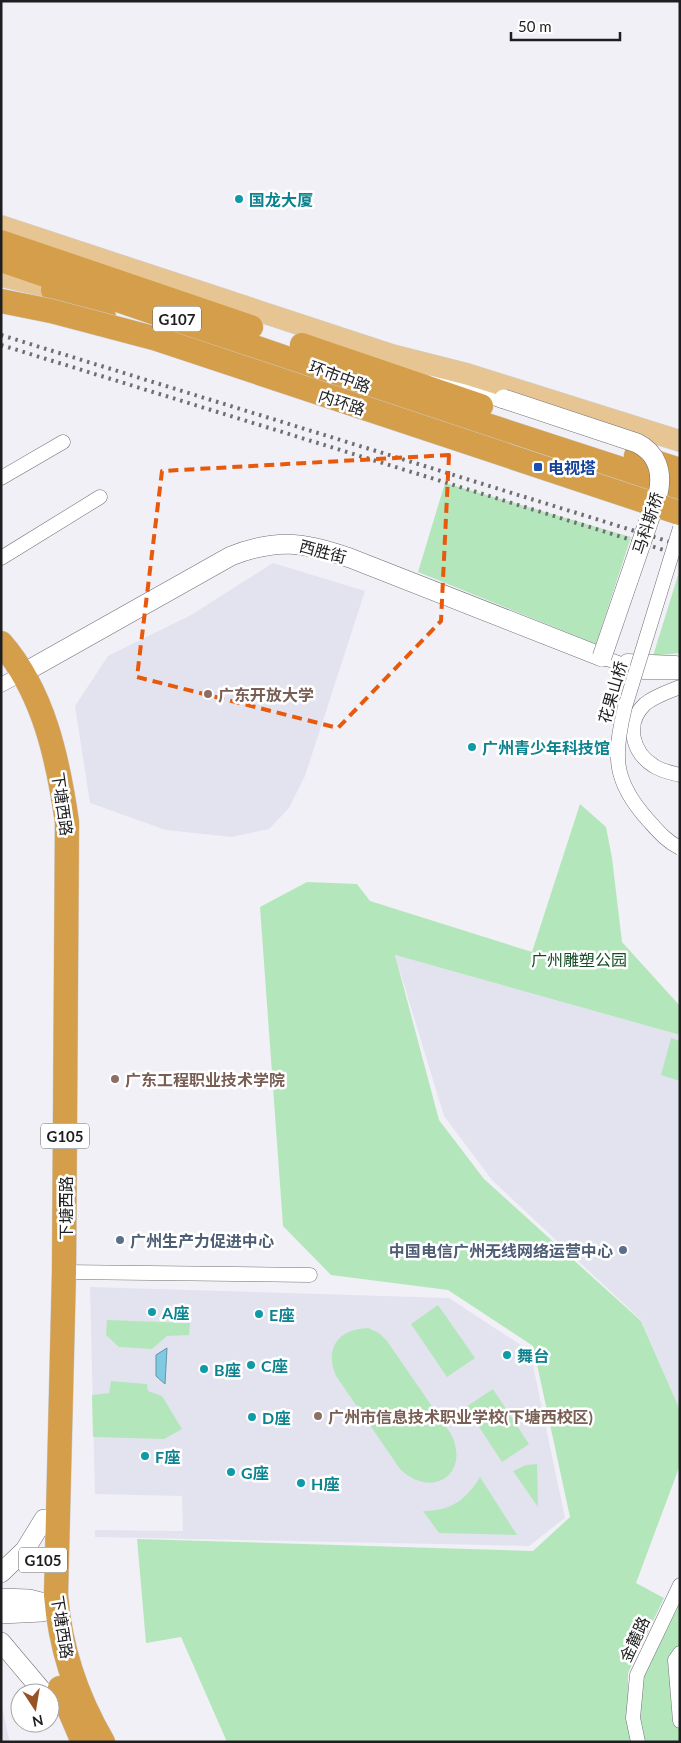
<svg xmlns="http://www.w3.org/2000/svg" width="681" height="1743" viewBox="0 0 681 1743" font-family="Lato,'Noto Sans SC',sans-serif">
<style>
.built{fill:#e3e3f0}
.green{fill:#b4e6bb}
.water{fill:#7fc9e3;stroke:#6296a8}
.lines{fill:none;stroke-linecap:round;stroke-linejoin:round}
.street-casing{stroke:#707075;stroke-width:15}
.secondary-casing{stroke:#707075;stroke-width:20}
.primary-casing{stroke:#cecece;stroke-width:22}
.highway-casing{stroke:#cecece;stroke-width:25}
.street{stroke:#fff;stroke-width:14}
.secondary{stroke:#fff;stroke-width:19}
.primary{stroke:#e6c593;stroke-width:21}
.highway{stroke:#d59e4b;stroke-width:24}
.rail{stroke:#6f6f72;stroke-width:4;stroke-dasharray:2.5 5;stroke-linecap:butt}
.street-bridge-casing{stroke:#707075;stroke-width:15;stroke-linecap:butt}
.secondary-bridge-casing{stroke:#707075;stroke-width:20;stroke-linecap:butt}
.highway-bridge-casing{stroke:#cecece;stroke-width:25;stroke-linecap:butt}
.street-bridge{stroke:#fff;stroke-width:14}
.secondary-bridge{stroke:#fff;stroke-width:19}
.highway-bridge{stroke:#d59e4b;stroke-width:24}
.marked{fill:none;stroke:#e8590c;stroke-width:4;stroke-dasharray:10 6;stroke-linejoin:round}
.culture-dot{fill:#0f9aa8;stroke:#fff;stroke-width:2}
.transit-dot{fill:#1a4fb4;stroke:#fff;stroke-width:2}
.education-dot{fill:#8d6e63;stroke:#fff;stroke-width:2}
.service-dot{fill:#5c6f8a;stroke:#fff;stroke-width:2}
.labels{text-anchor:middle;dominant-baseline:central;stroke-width:5;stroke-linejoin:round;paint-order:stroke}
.shield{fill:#fff;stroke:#626263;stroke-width:1}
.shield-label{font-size:15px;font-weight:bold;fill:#1e1e20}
.culture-label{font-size:16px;font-weight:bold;fill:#0d838f;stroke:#fff;text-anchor:start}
.street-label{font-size:16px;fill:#1e1e20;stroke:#fff}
.transit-label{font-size:16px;font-weight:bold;fill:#164399;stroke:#fff;text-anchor:start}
.education-label{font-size:16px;font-weight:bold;fill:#785e54;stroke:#fff;text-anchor:start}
.park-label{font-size:16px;fill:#144d24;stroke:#fff}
.service-label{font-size:16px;font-weight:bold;fill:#4e5e75;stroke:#fff;text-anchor:start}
</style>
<rect width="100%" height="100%" fill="#f1f0f6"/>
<g class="built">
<polygon points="273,563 365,591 305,776 289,808 269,829 232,837 166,830 90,803 75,706 108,656 191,615"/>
<polygon points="395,955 680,1035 680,1410 641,1320 492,1180 444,1116"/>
<polygon points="90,1287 449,1298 530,1351 565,1518 529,1546 95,1537 95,1530 183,1531 182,1496 95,1494"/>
<polygon points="1,1701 8,1735 10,1742 1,1742"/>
</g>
<g class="green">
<polygon points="445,483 631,537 596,644 418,572"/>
<polygon points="680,569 680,653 653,656"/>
<polygon points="580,804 606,827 612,858 622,942 680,1006 680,1035 395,955 439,1120 484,1179 641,1321 680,1410 680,1465 636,1583 664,1598 628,1673 628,1718 633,1742 227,1742 181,1637 146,1643 137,1539 533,1551 570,1517 533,1346 448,1290 331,1275 283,1226 260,907 307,882 357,884 370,901 532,952"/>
<polygon points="671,1038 680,1041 680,1081 661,1075"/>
<polygon points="438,1305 475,1358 447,1377 411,1324"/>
<polygon points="107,1320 190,1323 189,1335 167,1336 152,1349 119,1347 106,1335"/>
<path d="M368,1328L379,1333L387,1341L451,1434C471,1474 432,1500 400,1469L336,1376C324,1348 338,1329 368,1328Z"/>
<polygon points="111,1381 147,1384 148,1391 162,1396 182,1429 164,1439 93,1437 92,1395 109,1393"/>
<polygon points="493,1389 529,1444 502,1462 466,1407"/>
<polygon points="537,1464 538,1507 513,1471 526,1465"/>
<path d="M480,1477L517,1535L439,1533L423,1511C451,1511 466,1500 480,1477Z"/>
<polygon points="680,1593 680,1742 643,1742 637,1719 640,1675"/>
</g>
<polygon class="water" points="167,1348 165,1384 156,1376 156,1355"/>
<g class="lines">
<defs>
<g id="street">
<polyline points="1,478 63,442"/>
<polyline points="1,558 100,497"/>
<polyline points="602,657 643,672 680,672"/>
<polyline points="627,661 676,663"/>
<polyline points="1,685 23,673"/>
<path d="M680,687C668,692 655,696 645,704C624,724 633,753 654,766C661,771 672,773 680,775"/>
<polyline points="64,1272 310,1275"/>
<polyline points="680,1653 675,1660 680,1721"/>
<polyline points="638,1742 633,1718 637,1675 680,1585"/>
</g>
<g id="secondary">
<polyline points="439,375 504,399"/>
<path d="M23,673L231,556C277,538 304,542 350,558L602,657"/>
<polyline points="1,1573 25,1550 44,1519"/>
<polyline points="1,1598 29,1599 56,1606"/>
<polyline points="1,1614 42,1612 57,1606"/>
<polyline points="1,1642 44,1693"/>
</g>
<g id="primary">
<polyline points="1,226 392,355 467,374 680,441"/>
<polyline points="1,276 69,292"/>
</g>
<g id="highway">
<polyline points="1,242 251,327"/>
<polyline points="1,260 397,396 680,488"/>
<polyline points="53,290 80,309 104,317"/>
<polyline points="302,345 481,406"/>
<polyline points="636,456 680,470"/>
<path d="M1,643C44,692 58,760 67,822L64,1272L56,1595C60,1647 76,1696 103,1742"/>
<polyline points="60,1688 83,1742"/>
</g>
</defs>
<use href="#street" class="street-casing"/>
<use href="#secondary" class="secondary-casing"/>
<use href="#primary" class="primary-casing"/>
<use href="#highway" class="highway-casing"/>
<use href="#street" class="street"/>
<use href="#secondary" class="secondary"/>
<use href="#primary" class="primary"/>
<use href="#highway" class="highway"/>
<g class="rail">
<polyline points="1,335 680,545"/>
<polyline points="1,345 680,555"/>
</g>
<defs>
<path id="street-bridge" d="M680,528L625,707C613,756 613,781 648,820C658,831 666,841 680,848"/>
<path id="secondary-bridge" d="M504,399L637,443C657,453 663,472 658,494L602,657"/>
<polyline id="highway-bridge" points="1,301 51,311 157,339 680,513"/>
</defs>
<use href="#street-bridge" class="street-bridge-casing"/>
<use href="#secondary-bridge" class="secondary-bridge-casing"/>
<use href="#highway-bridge" class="highway-bridge-casing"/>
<use href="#street-bridge" class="street-bridge"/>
<use href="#secondary-bridge" class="secondary-bridge"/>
<use href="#highway-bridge" class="highway-bridge"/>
</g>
<path class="marked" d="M449,455L441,621L338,728L137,677L162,471Z"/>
<g class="culture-dot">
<circle cx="239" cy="199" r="5"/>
<circle cx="472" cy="747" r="5"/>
<circle cx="152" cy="1312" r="5"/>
<circle cx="259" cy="1314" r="5"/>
<circle cx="507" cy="1355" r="5"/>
<circle cx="251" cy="1365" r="5"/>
<circle cx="204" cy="1369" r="5"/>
<circle cx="252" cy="1417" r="5"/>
<circle cx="145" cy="1456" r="5"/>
<circle cx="231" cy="1472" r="5"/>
<circle cx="301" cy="1483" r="5"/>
</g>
<rect class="transit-dot" x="533" y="462" width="10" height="10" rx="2.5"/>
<g class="education-dot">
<circle cx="208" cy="694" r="5"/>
<circle cx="115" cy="1079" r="5"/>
<circle cx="318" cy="1416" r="5"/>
</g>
<g class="service-dot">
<circle cx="120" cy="1240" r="5"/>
<circle cx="623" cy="1250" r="5"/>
</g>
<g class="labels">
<g class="shield">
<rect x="153" y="306.5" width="48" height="25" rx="4"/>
<rect x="41" y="1123.5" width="48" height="25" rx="4"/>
<rect x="19" y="1547.5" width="48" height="25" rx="4"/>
</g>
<g class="shield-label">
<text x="177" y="319">G107</text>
<text x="65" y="1136">G105</text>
<text x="43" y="1560">G105</text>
</g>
<g class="culture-label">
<text x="249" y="199">国龙大厦</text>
<text x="482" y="747">广州青少年科技馆</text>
<text x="162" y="1312">A座</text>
<text x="269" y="1314">E座</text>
<text x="517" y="1355">舞台</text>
<text x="261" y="1365">C座</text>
<text x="214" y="1369">B座</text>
<text x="262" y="1417">D座</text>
<text x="155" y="1456">F座</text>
<text x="241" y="1472">G座</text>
<text x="311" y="1483">H座</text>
</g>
<g class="street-label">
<text transform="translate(340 376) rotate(20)">环市中路</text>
<text transform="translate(342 402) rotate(18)">内环路</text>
<text transform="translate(647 523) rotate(-72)">马科斯桥</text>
<text transform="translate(323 551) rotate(15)">西胜街</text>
<text transform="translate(612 692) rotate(-74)">花果山桥</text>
<text transform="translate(63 804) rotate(82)">下塘西路</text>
<text transform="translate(65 1208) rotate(-90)">下塘西路</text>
<text transform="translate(63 1627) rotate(81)">下塘西路</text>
<text transform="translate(634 1639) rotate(-65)">金麓路</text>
</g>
<g class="transit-label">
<text x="548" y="467">电视塔</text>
</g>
<g class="education-label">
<text x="218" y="694">广东开放大学</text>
<text x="125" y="1079">广东工程职业技术学院</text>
<text x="328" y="1416">广州市信息技术职业学校(下塘西校区)</text>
</g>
<g class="park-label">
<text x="579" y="959">广州雕塑公园</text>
</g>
<g class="service-label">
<text x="130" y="1240">广州生产力促进中心</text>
<text x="613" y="1250" text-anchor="end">中国电信广州无线网络运营中心</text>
</g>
</g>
<rect width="681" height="1743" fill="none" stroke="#1e1e20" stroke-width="5"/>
<g transform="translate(35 1708) rotate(168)"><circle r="24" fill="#ffffff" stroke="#a5a5a6"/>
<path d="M0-4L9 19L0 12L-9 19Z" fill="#975226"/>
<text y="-8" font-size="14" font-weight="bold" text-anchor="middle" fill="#1e1e20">N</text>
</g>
<path d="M511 32v8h109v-8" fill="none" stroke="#1e1e20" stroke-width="2.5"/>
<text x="518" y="32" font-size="15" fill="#1e1e20" stroke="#ffffff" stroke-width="4" paint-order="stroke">50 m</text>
</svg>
